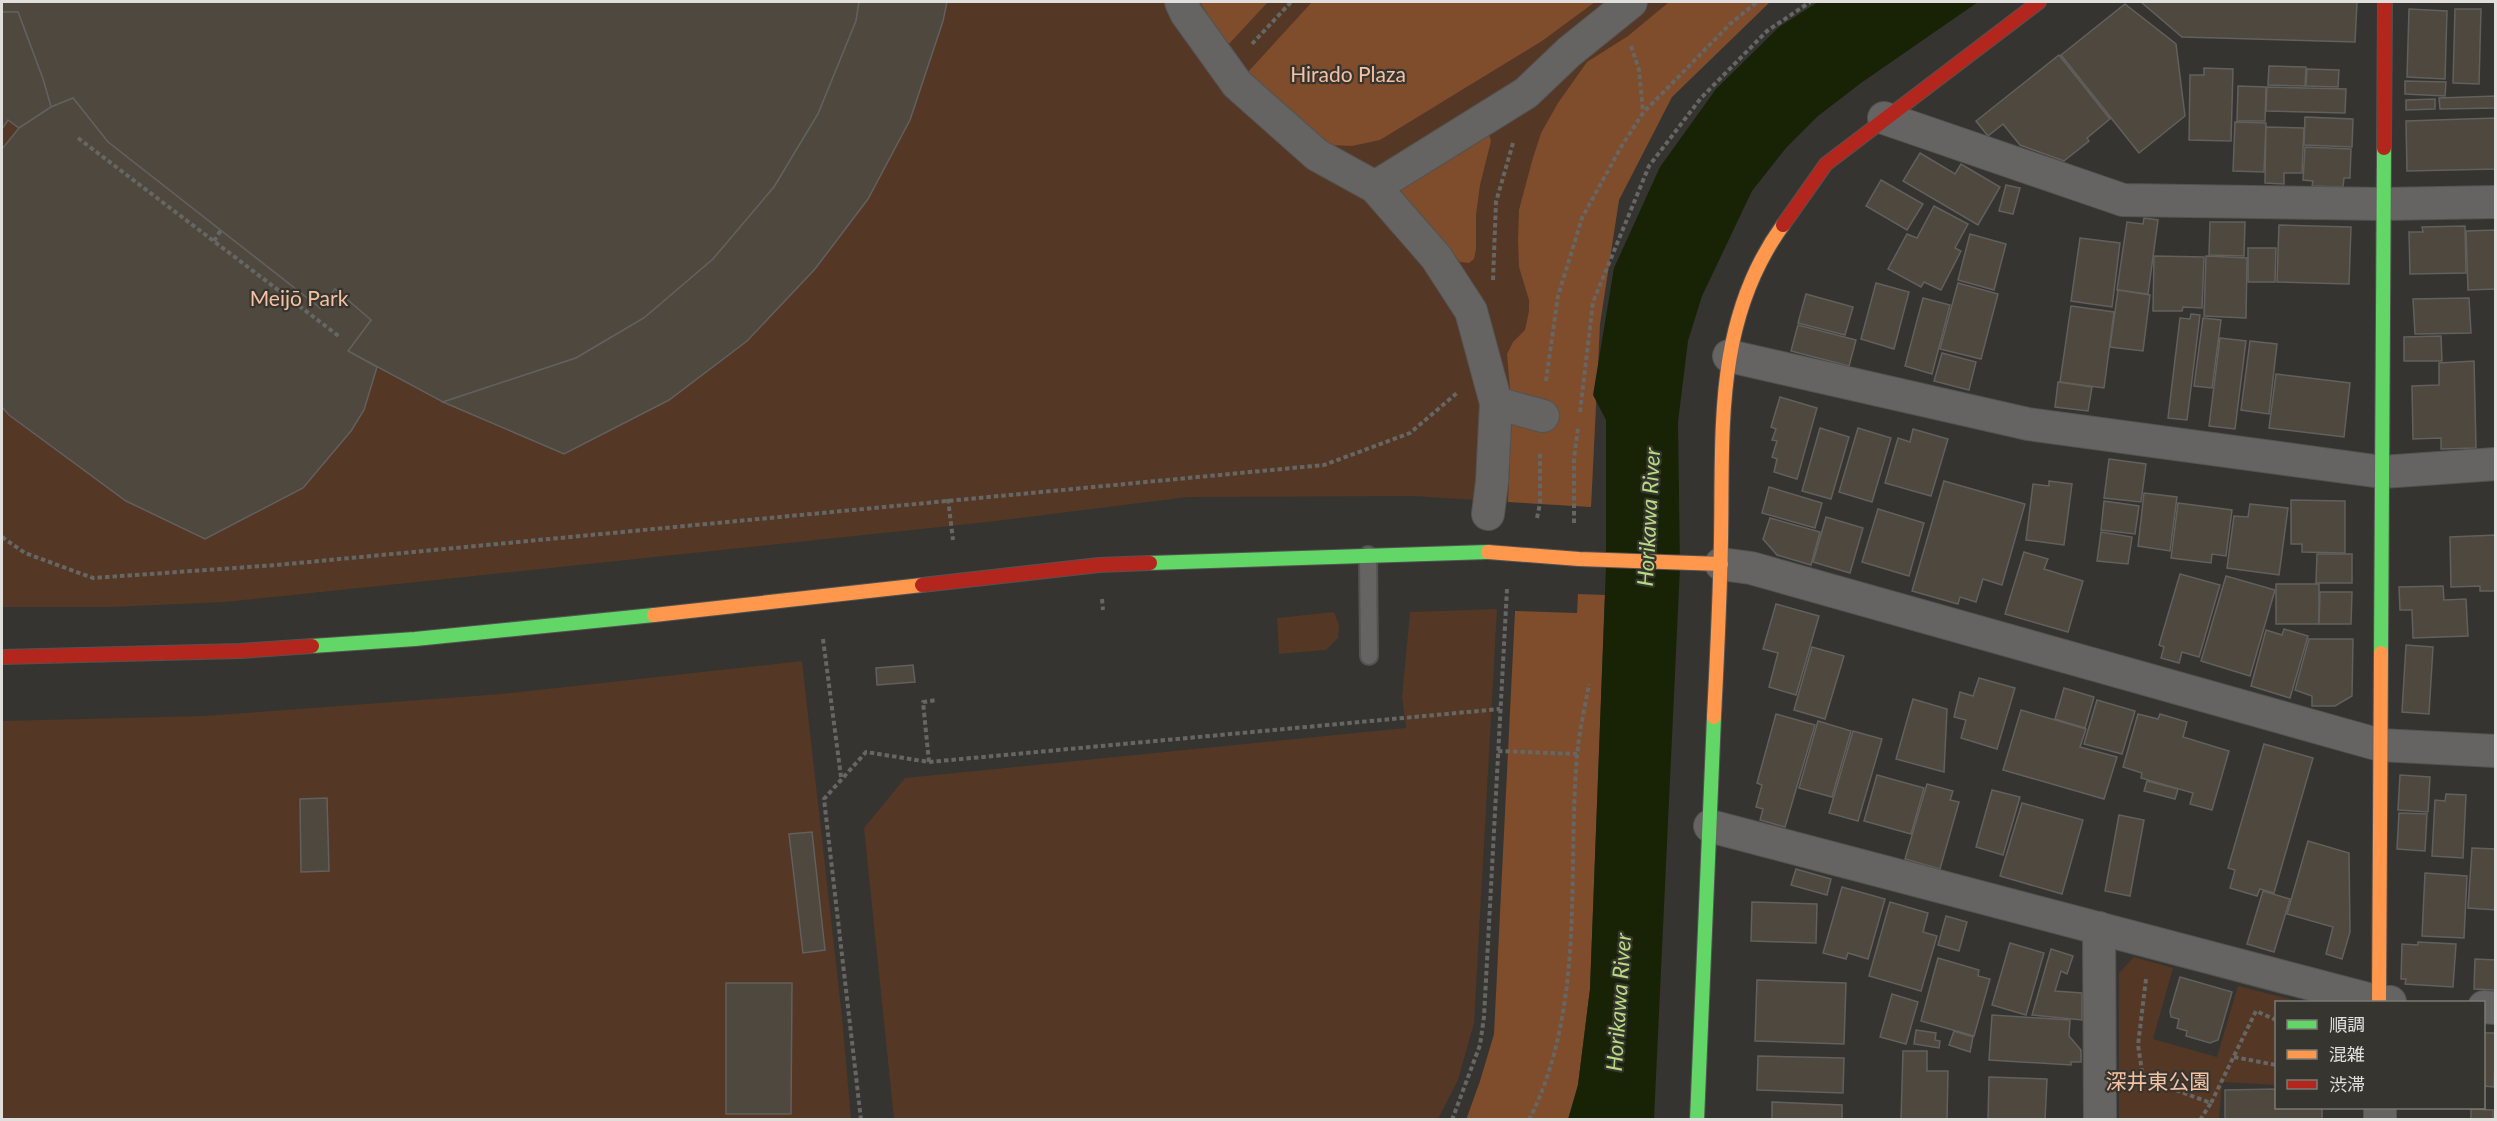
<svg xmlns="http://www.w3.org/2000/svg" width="2497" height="1121" viewBox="0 0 2497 1121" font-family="Lato,'Noto Sans JP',sans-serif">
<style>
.green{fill:#543725}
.forest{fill:#7f4c2c}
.water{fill:#182305}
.building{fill:#4e483e;stroke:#62605e;stroke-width:1.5}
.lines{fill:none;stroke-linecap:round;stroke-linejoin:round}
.lane-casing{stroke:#535350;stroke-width:20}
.street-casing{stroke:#535350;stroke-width:34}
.fast-casing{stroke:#535350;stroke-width:16}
.slow-casing{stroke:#535350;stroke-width:16}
.jam-casing{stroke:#535350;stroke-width:16}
.path{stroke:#666664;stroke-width:4;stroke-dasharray:4.5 3;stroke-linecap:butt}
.lane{stroke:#666462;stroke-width:16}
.street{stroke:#666462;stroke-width:32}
.fast{stroke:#63d668;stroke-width:14}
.slow{stroke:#ff974d;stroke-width:14}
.jam{stroke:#b3261e;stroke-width:14}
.labels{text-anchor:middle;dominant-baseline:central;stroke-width:4.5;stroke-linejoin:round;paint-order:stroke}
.park-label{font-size:21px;fill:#f6c1a2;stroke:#37352f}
.water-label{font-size:22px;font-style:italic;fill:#b7db81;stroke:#37352f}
</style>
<rect width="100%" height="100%" fill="#353431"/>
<g class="green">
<polygon points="2,2 1770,2 1672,97 1619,200 1600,324 1591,507 1412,496 1188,497 988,522 226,602 112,607 2,607"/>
<polygon points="1497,609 1474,1023 1458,1080 1438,1119 894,1119 864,828 905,778 1406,728 1402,697 1410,612"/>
<polygon points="1334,612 1339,625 1338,638 1326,650 1279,654 1277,618"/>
<polygon points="802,661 842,1017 851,1119 2,1119 2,721 204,716 501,694"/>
<polygon points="2134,957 2173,968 2153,1039 2217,1057 2238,986 2301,1002 2276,1002 2276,1085 2222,1082 2219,1119 2119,1119 2119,973"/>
</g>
<g class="forest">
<polygon points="1200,2 1268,2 1227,46"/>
<polygon points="1312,2 1595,2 1542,41 1380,140 1352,146 1328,145 1246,74"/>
<polygon points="1669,2 1770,2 1672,97 1619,200 1600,324 1591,507 1508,502 1512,413 1507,354 1513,342 1525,330 1529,311 1529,300 1519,267 1518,240 1519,210 1532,161 1541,133 1558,103 1587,62 1628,36"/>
<polygon points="1489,134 1491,141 1480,185 1476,215 1476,249 1474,259 1469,263 1460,262 1405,201 1401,193 1403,185"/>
<polygon points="1578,594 1605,595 1590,989 1578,1085 1568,1119 1466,1120 1480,1081 1494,1034 1515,611 1577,613"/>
</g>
<polygon class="water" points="1818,2 1978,2 1861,83 1818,116 1786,148 1752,191 1702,296 1688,341 1678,422 1680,567 1654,1119 1568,1120 1578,1085 1590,989 1606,566 1606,420 1593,395 1614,268 1660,167 1716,89 1779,27"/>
<g class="building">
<polygon points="2,2 859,2 856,21 818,114 774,187 713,259 644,318 576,358 443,402 348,351 371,320 335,289 320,308 108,142 73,98 51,107 43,79 18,12 2,12"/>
<polygon points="859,2 947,2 943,21 910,120 868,199 815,269 747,341 669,400 564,454 443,402 576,358 644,318 713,259 774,187 818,114 856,21"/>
<polygon points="2141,2 2357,2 2355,42 2182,37"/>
<polygon points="2125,4 2176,44 2185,116 2139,153 2061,55"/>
<polygon points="2409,9 2447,11 2445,79 2407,77"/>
<polygon points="2455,9 2481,9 2479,84 2453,83"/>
<polygon points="2,12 18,12 43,79 51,107 19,128 8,120 2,129"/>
<polygon points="2059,55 2110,119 2087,138 2089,141 2064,161 2020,145 2003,124 1988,136 1976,121"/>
<polygon points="2269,66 2306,67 2305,86 2268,85"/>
<polygon points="2204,68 2233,69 2231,141 2189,140 2190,75 2204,75"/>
<polygon points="2307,69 2339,70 2338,87 2306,86"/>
<polygon points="2405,81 2446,82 2445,96 2405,94"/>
<polygon points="2238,86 2266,87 2265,121 2237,121"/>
<polygon points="2267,87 2346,89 2345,113 2266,111"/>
<polygon points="2496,96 2496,108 2440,109 2439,98"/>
<polygon points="73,98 108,142 320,308 335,289 371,320 348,351 377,367 364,410 351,431 303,488 205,539 126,501 9,415 2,407 2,149 19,128 51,107"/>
<polygon points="2435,99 2435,109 2406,110 2406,100"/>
<polygon points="2305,117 2353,119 2352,147 2304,145"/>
<polygon points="2496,118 2496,169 2407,171 2406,121"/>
<polygon points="2235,122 2266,123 2264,172 2233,171"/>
<polygon points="2266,127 2304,128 2302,173 2284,173 2284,184 2265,183"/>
<polygon points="2305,147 2351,149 2350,178 2344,178 2343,187 2312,186 2313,181 2303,180"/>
<polygon points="1920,153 1955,174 1961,164 2000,187 1978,225 1903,181"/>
<polygon points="1881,180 1923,204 1907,230 1866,206"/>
<polygon points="2006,185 2020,188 2013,214 1999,211"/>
<polygon points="1934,206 1968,224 1955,248 1961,251 1941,290 1924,282 1921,287 1888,269 1907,234 1917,238"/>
<polygon points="2144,218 2158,220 2148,294 2117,290 2127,222 2143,224"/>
<polygon points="2210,222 2245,222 2244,256 2209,255"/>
<polygon points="2279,225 2351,227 2349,284 2277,282"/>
<polygon points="2465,226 2466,273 2410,274 2409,232 2423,232 2422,227"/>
<polygon points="2496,230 2496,289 2468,290 2466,231"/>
<polygon points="1970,234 2006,244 1994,290 1958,280"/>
<polygon points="2080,238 2120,243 2112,307 2071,301"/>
<polygon points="2248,248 2276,248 2275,282 2248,282"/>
<polygon points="2154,256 2204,257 2202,308 2183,307 2182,311 2153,311"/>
<polygon points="2206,256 2247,258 2246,318 2204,316"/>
<polygon points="1876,283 1909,292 1894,349 1861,339"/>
<polygon points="1958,283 1998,294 1981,359 1940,349"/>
<polygon points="2118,290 2150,295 2143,351 2110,347"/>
<polygon points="1806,294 1853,307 1845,335 1798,323"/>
<polygon points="1923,298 1950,305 1932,374 1905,366"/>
<polygon points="2469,298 2471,333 2415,334 2413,299"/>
<polygon points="2071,306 2114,312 2104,388 2060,382"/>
<polygon points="2191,314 2200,315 2187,420 2168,418 2180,318 2190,319"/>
<polygon points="2203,318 2221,320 2212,388 2194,386"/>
<polygon points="1798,325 1856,340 1849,366 1791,351"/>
<polygon points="2441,336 2442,361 2404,361 2404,337"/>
<polygon points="2220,338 2246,341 2235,429 2209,426"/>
<polygon points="2250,341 2277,344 2269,414 2241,410"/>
<polygon points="1942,353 1976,362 1969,390 1934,381"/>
<polygon points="2474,361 2476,448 2441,449 2441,438 2413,439 2412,386 2439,385 2439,363"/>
<polygon points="2276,374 2350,383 2344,437 2269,428"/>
<polygon points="2058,382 2092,387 2088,411 2055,407"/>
<polygon points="1780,397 1817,408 1797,479 1774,472 1777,459 1772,457 1777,441 1772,440 1776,429 1771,427"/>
<polygon points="1820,428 1849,437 1831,499 1802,491"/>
<polygon points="1858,428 1891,438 1872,502 1839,492"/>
<polygon points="1913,429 1948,439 1931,496 1885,483 1898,438 1910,442"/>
<polygon points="2109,459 2146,464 2141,502 2104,498"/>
<polygon points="1944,481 2025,504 2002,585 1983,579 1976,602 1960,597 1958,604 1912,591"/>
<polygon points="2049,481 2072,484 2064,545 2026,540 2033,484 2049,486"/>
<polygon points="1769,487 1822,503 1815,528 1762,513"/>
<polygon points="2144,493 2177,497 2170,551 2138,546"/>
<polygon points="2291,500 2345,501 2345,553 2302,552 2302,544 2291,544"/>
<polygon points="2104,501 2139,506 2135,534 2101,530"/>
<polygon points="2178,503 2232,510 2226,556 2212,554 2211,563 2171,558"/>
<polygon points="2250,504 2288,508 2279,575 2227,568 2234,516 2248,517"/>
<polygon points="1878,509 1924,523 1909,576 1862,562"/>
<polygon points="1826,517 1863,528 1850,573 1813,562"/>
<polygon points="1770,518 1820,532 1811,565 1777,555 1763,539"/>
<polygon points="2101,532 2132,537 2128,564 2097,561"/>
<polygon points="2496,535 2496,591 2480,591 2480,586 2451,587 2450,537"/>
<polygon points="2024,552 2048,559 2044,569 2083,581 2068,632 2005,614"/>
<polygon points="2317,554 2352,554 2352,583 2316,583"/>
<polygon points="2180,574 2220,585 2199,657 2182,652 2179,663 2161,658 2164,647 2159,645"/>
<polygon points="2226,576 2275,590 2250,676 2201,661"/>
<rect x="2276" y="584" width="43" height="40"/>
<polygon points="2443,586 2444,600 2466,599 2468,636 2413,638 2412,610 2400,610 2399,587"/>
<polygon points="2320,592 2352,592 2351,624 2319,624"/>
<polygon points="1776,604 1819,616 1796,695 1769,687 1778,653 1763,649"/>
<polygon points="2284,629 2308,636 2290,698 2251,686 2266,630 2282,635"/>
<polygon points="2309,639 2353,639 2352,696 2335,706 2312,706 2312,696 2295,690"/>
<polygon points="2406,645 2433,647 2429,714 2402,712"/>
<polygon points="1812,647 1844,656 1825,719 1794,710"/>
<polygon points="913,665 915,682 877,685 876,668"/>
<polygon points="1979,678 2015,688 1997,749 1961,738 1966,720 1954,717 1960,692 1973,696"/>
<polygon points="2064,688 2094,697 2085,728 2055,719"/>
<polygon points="1913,699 1947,709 1944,772 1896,759"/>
<polygon points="2097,700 2135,711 2122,754 2084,744"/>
<polygon points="2021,710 2086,729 2080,747 2117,757 2104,799 2003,770"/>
<polygon points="1776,714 1815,725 1785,827 1760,820 1763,809 1756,807 1762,785 1757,783"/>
<polygon points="2138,714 2158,719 2160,714 2187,722 2183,737 2229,751 2212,810 2190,804 2193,793 2141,778 2142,773 2123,767"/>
<polygon points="1818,721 1851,731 1832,797 1799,788"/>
<polygon points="1853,731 1882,739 1858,821 1829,813"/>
<polygon points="2264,744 2313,758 2274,893 2260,889 2257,896 2230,888 2235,870 2228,868"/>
<polygon points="1877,775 1924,788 1911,834 1864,821"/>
<polygon points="2400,775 2430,777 2428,812 2398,810"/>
<polygon points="2147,781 2178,789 2175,799 2144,791"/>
<polygon points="1927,784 1953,791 1950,800 1959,802 1940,869 1905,859"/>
<polygon points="1992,790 2020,797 2003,855 1976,847"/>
<polygon points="2446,794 2466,795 2463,858 2432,856 2435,800 2445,801"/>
<polygon points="327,798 329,871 301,872 300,799"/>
<polygon points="2022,803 2083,820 2062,894 2000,876"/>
<polygon points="2399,813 2427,814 2425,851 2397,849"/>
<polygon points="2119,815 2144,820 2130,896 2105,891"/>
<polygon points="812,832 825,950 803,953 789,834"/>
<polygon points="2308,841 2349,853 2350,932 2342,959 2326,954 2333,927 2287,914"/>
<polygon points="2472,848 2496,849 2496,910 2468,908"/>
<polygon points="1796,869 1831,879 1827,895 1791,885"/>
<polygon points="2425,873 2467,876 2464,938 2422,936"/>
<polygon points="1842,887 1885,899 1868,959 1848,953 1846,959 1823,953"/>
<polygon points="2263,891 2290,899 2274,952 2247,944"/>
<polygon points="1752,902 1817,904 1816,943 1751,941"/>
<polygon points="1890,902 1928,913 1923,932 1937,936 1921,991 1869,976"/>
<polygon points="1946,916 1967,922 1959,951 1938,945"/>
<polygon points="2418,942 2456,944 2453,987 2405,984 2406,979 2401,979 2402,944 2418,945"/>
<polygon points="2010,943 2044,953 2026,1015 1992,1005"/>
<polygon points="2051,949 2073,956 2067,974 2061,971 2055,991 2082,993 2082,1020 2032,1015"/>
<polygon points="1938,958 1979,970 1978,976 1990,979 1974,1036 1921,1021"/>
<polygon points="2475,959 2496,960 2496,990 2474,989"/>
<polygon points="2180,977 2232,992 2218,1040 2210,1043 2186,1036 2187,1031 2177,1028 2179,1019 2171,1017 2170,1011"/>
<polygon points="1757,980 1846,983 1844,1044 1755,1041"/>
<polygon points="726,983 792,983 791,1114 726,1114"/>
<polygon points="1892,994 1918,1002 1906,1044 1880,1037"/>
<polygon points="1992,1015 2070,1020 2069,1036 2081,1050 2081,1062 2071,1062 2071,1065 1989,1060"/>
<polygon points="1916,1030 1936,1033 1935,1040 1940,1041 1939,1048 1914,1044"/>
<polygon points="1954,1031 1973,1037 1970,1052 1949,1045"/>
<polygon points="2484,1033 2496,1033 2494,1087 2484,1086"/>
<polygon points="1903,1051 1927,1051 1927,1071 1948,1071 1947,1120 1901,1120"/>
<polygon points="1758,1056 1844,1058 1843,1093 1757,1090"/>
<polygon points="1989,1077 2047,1079 2045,1120 1988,1120"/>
<polygon points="2276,1089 2276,1108 2322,1108 2322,1120 2225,1120 2225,1090"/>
<polygon points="1772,1102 1842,1105 1842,1120 1772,1120"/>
<polygon points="2471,1109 2493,1110 2493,1120 2471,1120"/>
</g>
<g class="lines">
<defs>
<polyline id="lane" points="1368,555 1369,656"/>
<g id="street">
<polyline points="1181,2 1186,13 1237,84 1317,155 1375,187 1436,257 1471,311 1496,403 1492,482 1488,514"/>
<polyline points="1884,118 2123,200 2383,204 2496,202"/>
<polyline points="1375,187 1526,93 1569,52 1631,2"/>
<polyline points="1729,356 2028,424 2382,472 2496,464"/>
<polyline points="1496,403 1543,416"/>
<polyline points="1721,564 1751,568 2380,745 2496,751"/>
<polyline points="1710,826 2379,1002 2390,1002"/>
<polyline points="2099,928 2100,1120"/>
<polyline points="2484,1007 2496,1008"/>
<polyline points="2380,1108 2380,1120"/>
</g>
<g id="fast">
<polyline points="1150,563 1488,552"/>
<polyline points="312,646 415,639 654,615"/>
<polyline points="2381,653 2384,148"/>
<polyline points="1697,1120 1714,717"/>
</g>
<g id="slow">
<polyline points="1488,552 1579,559 1721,564"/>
<polyline points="654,615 922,585"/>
<path d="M1714,717C1717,658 1720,599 1721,540C1723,429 1714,320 1783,225"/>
<polyline points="2379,1002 2381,653"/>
</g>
<g id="jam">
<polyline points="2384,148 2385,2"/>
<polyline points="1783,225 1826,164 2039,2"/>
<polyline points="922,585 1099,565 1150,563"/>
<polyline points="2,657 240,651 312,646"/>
</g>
</defs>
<use href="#lane" class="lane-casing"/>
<use href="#street" class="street-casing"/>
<use href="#fast" class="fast-casing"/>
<use href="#slow" class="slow-casing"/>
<use href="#jam" class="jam-casing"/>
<g class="path">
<polyline points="1252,44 1291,2"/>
<polyline points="1631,46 1639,70 1643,112"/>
<polyline points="78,138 340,337"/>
<polyline points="214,241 221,230"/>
<polyline points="1493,280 1496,202 1513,143"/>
<polyline points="1546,381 1558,296 1582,218 1621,147 1643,113 1730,24 1757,2"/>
<polyline points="1580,412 1593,302 1649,166 1701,98 1767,31 1810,2"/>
<polyline points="948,499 953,540"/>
<polyline points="1537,518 1540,504 1540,452"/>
<polyline points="1574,523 1574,459 1578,428"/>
<polyline points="2,537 25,553 93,578 277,565 1324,465 1410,433 1457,393"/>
<polyline points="1102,599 1103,610"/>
<polyline points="823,639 841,777"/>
<polyline points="1498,751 1577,754"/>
<polyline points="929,762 923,702 937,700"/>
<polyline points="2146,979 2138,1045 2143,1078 2211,1103 2256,1011 2276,1020"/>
<polyline points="2234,1057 2276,1065"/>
<polyline points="861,1120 824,799 866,752 929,762 1500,709"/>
<polyline points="1452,1120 1480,1045 1484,1017 1507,589"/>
<path d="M1529,1120C1586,1008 1567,876 1577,756C1579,732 1585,707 1589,684"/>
<polyline points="2200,1120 2211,1103"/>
</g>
<use href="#lane" class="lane"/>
<use href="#street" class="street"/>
<use href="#fast" class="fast"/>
<use href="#slow" class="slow"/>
<use href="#jam" class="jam"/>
</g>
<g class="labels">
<g class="park-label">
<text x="1348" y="73">Hirado Plaza</text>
<text x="299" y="297">Meijō Park</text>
<text x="2158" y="1080">深井東公園</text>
</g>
<g class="water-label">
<text transform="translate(1648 517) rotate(-87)">Horikawa River</text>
<text transform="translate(1618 1002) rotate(-86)">Horikawa River</text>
</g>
</g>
<rect width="2497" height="1121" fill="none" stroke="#e0dfdb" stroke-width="6"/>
<rect x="2275" y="1001" width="210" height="108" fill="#37352f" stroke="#7b7974" stroke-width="1.5"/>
<rect x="2287" y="1020" width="30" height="9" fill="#63d668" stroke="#7b7974" stroke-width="1.5"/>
<text x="2329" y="1031" font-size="18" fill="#e0dfdb">順調</text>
<rect x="2287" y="1050" width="30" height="9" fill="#ff974d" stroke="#7b7974" stroke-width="1.5"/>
<text x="2329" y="1061" font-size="18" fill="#e0dfdb">混雑</text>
<rect x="2287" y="1080" width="30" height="9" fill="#b3261e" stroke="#7b7974" stroke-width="1.5"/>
<text x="2329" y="1091" font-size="18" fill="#e0dfdb">渋滞</text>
</svg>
